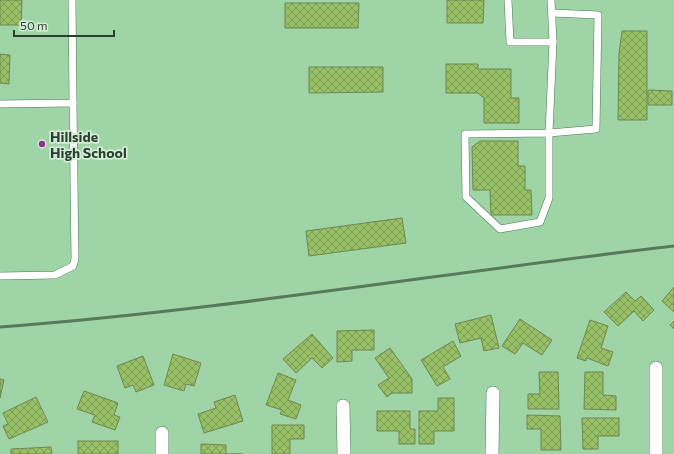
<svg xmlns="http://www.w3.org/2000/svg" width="674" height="454" viewBox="0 0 674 454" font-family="Commissioner,sans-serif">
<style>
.building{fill:url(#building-cross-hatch);stroke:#6f8751}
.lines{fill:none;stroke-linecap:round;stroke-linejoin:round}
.service-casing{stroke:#477950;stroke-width:8}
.minor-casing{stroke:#477950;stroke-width:14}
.service{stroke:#fff;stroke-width:7}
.minor{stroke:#fff;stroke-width:13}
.rail{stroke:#57795c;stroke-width:3}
.poi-dot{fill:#973095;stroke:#d3edd6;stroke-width:1.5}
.labels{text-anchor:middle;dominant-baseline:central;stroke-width:3.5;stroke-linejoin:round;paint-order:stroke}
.poi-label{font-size:14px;font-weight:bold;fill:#2b402e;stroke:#d3edd6;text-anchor:start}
</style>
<defs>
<pattern id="building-cross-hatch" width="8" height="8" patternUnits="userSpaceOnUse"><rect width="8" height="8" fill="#98c066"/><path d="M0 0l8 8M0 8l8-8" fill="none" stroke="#7c9d54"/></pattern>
</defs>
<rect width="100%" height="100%" fill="#9fd4a7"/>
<g class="building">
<polygon points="0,0 22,0 21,25 0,25"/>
<polygon points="447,0 484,0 483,23 447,23"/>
<polygon points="285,3 359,3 358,28 285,28"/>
<polygon points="622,31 647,31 647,120 618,120 619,54"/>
<polygon points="0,54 10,55 9,84 0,83"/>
<polygon points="446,64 478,64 478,69 511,69 511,98 519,98 519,123 484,123 484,98 478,93 446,93"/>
<polygon points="309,67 383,67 383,92 309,93"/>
<polygon points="648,90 672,91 672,105 648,105"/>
<polygon points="480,141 518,141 518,166 525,166 525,190 531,190 532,215 491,215 490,190 473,190 472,147"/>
<polygon points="402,218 406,243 309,256 306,231"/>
<polygon points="674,287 674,312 662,301"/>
<polygon points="626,292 635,301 641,296 654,310 643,321 634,311 618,326 604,312"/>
<polygon points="491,315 499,348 484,351 481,338 460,343 455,324"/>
<polygon points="520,319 552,340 542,355 523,343 515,354 502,346"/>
<polygon points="590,320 608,326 601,348 613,352 608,366 587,358 586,361 577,358"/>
<polygon points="674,321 674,329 670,325"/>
<polygon points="374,330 374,350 352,350 352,361 337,362 337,331"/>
<polygon points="312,334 333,358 322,368 312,358 296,373 283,359"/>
<polygon points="453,341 461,356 443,367 450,379 437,386 421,360"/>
<polygon points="390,348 412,379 412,393 392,393 387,397 378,385 389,378 375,358"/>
<polygon points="173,354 201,363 194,386 186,384 184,391 164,385"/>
<polygon points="143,356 154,385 136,392 133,385 125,388 117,366"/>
<polygon points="539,372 558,372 559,409 528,409 528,394 540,394"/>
<polygon points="585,372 603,372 603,395 616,396 616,410 584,409"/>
<polygon points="278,373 296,380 288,400 301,405 296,419 280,414 282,410 266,405"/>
<polygon points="0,379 4,380 0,398"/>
<polygon points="84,391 118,403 114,415 120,417 115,430 92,422 95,415 77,409"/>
<polygon points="235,395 243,421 204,433 198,414 216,408 214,402"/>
<polygon points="36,397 48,422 9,439 3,426 8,424 3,413"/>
<polygon points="438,398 454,398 454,431 434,431 434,444 419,444 419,411 438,411"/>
<polygon points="377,411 410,411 410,429 415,429 415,444 399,444 399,431 377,431"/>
<polygon points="527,415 560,416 561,450 541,450 541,429 527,429"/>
<polygon points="582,418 619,418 619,436 598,436 598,449 583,449"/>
<polygon points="272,425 304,425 304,439 290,439 290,454 272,454"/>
<rect x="78" y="441" width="40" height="13"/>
<polygon points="201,444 226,445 226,454 243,454 201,454"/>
<polygon points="51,447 52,454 11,454 11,449"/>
</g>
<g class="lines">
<defs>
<g id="service">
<polyline points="508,0 510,42 553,42 551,0"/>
<polyline points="552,13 598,15 596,129 549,133 465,134 466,197 500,229 540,222 549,198 549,133 553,42"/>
<polyline points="0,104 73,103 72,0"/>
<polyline points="0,276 55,275 73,266 75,259 73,103"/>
</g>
<g id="minor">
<polyline points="656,368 656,454"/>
<polyline points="343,406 344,454"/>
<polyline points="162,433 162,454"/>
<polyline points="492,454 493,393"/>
</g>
</defs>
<use href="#service" class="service-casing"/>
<use href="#minor" class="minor-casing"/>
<use href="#service" class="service"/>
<use href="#minor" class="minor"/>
<path class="rail" d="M0,327C226,310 449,272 674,246"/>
</g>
<circle class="poi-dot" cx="42" cy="144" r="4"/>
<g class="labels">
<g class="poi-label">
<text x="50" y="136">Hillside<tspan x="50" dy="16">High School</tspan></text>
</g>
</g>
<path d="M14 30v6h100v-6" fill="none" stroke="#2b402e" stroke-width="2"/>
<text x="20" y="30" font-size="12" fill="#2b402e" stroke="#d3edd6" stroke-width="3" paint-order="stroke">50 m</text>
</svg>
